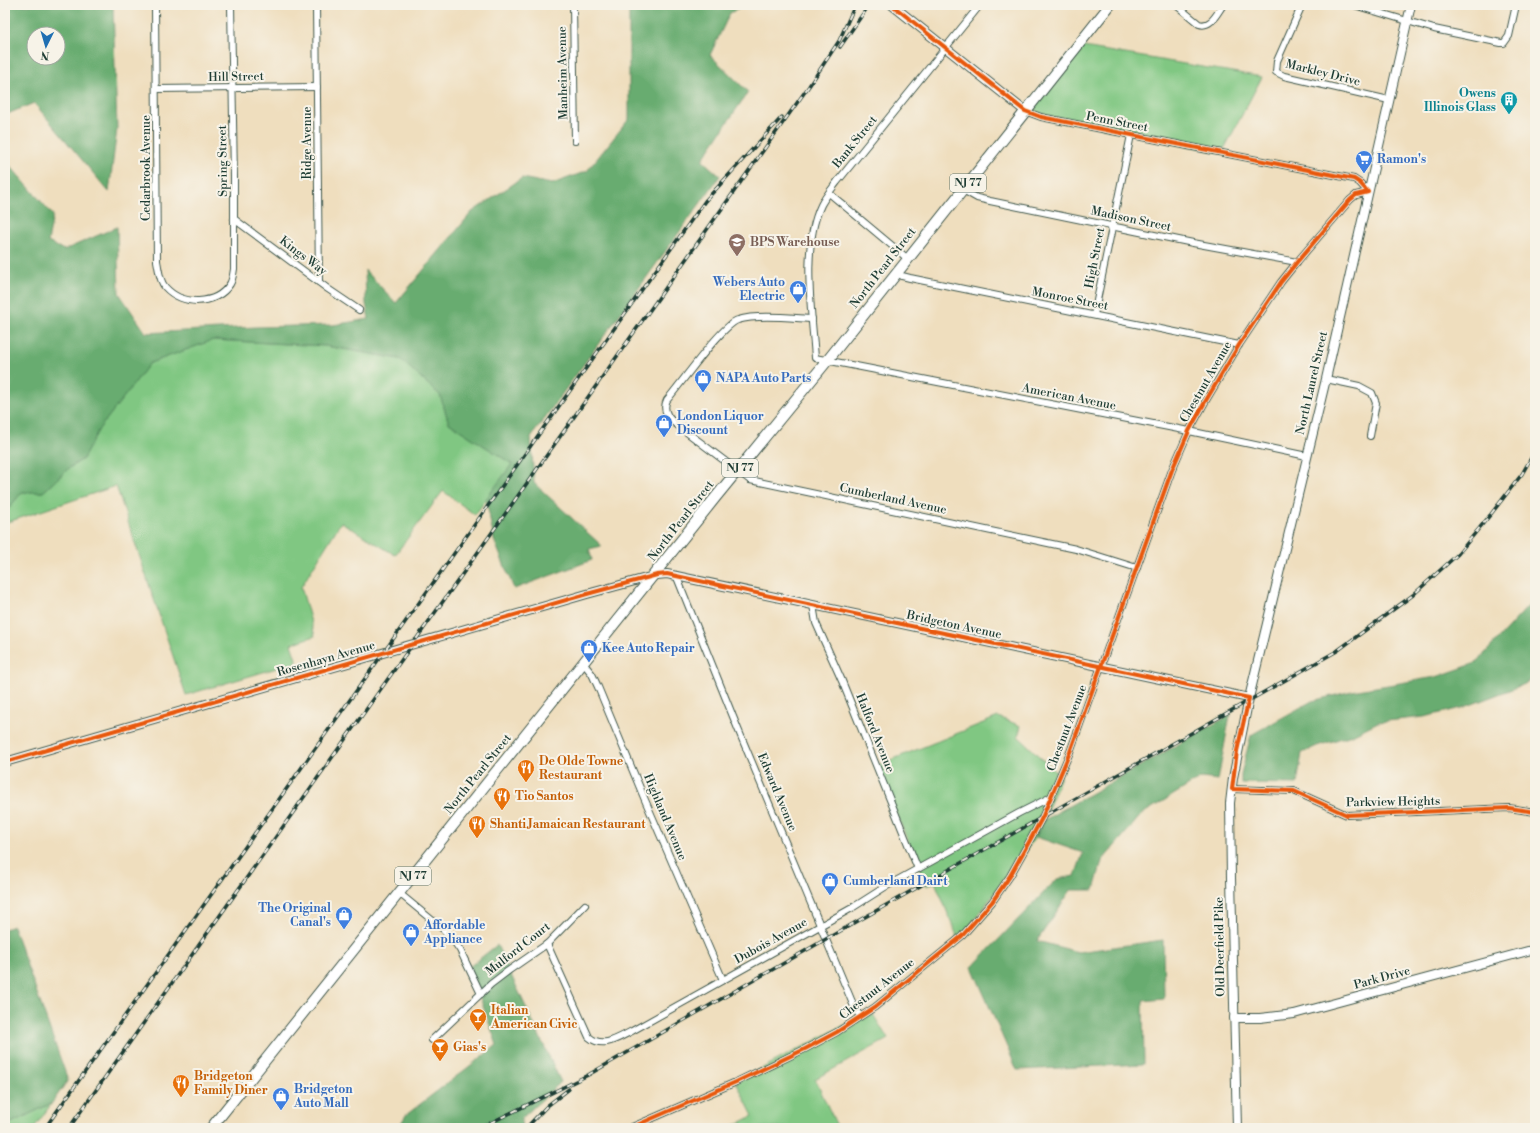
<svg xmlns="http://www.w3.org/2000/svg" width="1540" height="1133" viewBox="0 0 1540 1133" font-family="'Libre Bodoni',serif">
<style>
.green{fill:#80c782;stroke:#50825b}
.forest{fill:#68ac70;stroke:#447452;fill-rule:evenodd}
.lines{fill:none;stroke-linecap:round;stroke-linejoin:round}
.minor-casing{stroke:#3e5549;stroke-width:8}
.tertiary-casing{stroke:#3e5549;stroke-width:10}
.primary-casing{stroke:#3e5549;stroke-width:12}
.minor{stroke:#fff;stroke-width:6}
.tertiary{stroke:#fff;stroke-width:8}
.primary{stroke:#fff;stroke-width:10}
.rail-casing{stroke:#1f3d34;stroke-width:3.5}
.rail{stroke:#f7f3e8;stroke-width:2;stroke-dasharray:6;stroke-linecap:butt}
.cycleway-casing{stroke:#f7f3e8;stroke-width:6}
.cycleway{stroke:#e8590c;stroke-width:4}
.labels{text-anchor:middle;dominant-baseline:central;stroke-width:4;stroke-linejoin:round;paint-order:stroke}
.shield{fill:#f7f3e8;stroke:#60746a;stroke-width:1}
.shield-label{font-size:11px;font-weight:bold;fill:#1f3d34}
.street-label{font-size:12px;fill:#1f3d34;stroke:#f7f3e8}
.culture-label{font-size:12px;font-weight:bold;fill:#0d838f;stroke:#f7f3e8;text-anchor:end}
.shop-label{font-size:12px;font-weight:bold;fill:#366cbe;stroke:#f7f3e8;text-anchor:start}
.education-label{font-size:12px;font-weight:bold;fill:#785e54;stroke:#f7f3e8;text-anchor:start}
.food-label{font-size:12px;font-weight:bold;fill:#c56008;stroke:#f7f3e8;text-anchor:start}
</style>
<rect width="100%" height="100%" fill="#f7f3e8"/>
<filter id="ink" filterUnits="userSpaceOnUse"><feTurbulence type="fractalNoise" baseFrequency=".025" numOctaves="2"/><feDisplacementMap in="SourceGraphic" scale="8" xChannelSelector="R" yChannelSelector="G"/><feConvolveMatrix kernelMatrix="1 2 1 2 8 2 1 2 1" color-interpolation-filters="sRGB"/></filter>
<filter id="wash" filterUnits="userSpaceOnUse"><feTurbulence type="fractalNoise" baseFrequency=".012" numOctaves="4" result="noise"/><feDisplacementMap in="SourceGraphic" scale="16" xChannelSelector="R" yChannelSelector="G"/><feGaussianBlur stdDeviation="0.9" result="paint"/><feColorMatrix in="noise" values="0 0 0 0 0 0 0 0 0 0 0 0 0 0 0 0 0 1.4 0 .05"/><feComposite in="paint" operator="in"/></filter>
<g filter="url(#wash)">
<rect width="100%" height="100%" fill="#efdebe"/>
<g class="green">
<polygon points="1078,46 1262,77 1222,153 1025,111"/>
<polygon points="213,340 326,346 400,359 440,395 449,423 512,464 475,515 443,491 395,555 341,522 301,587 315,636 291,644 297,662 186,695 116,486 5,523 5,513 22,492 43,492 69,468 83,459 99,429 150,363"/>
<polygon points="998,717 1021,726 1018,736 1061,777 1036,837 959,941 935,882 927,886 876,766"/>
<polygon points="871,1011 888,1039 815,1079 838,1128 729,1128 753,1116 736,1082"/>
<polygon points="52,1103 34,1128 5,1128 5,1126"/>
</g>
<g class="forest">
<path d="M5,5H113L117,129L109,192L34,103L5,115ZM34,34H58V58H34Z"/>
<polygon points="629,5 746,5 730,13 710,55 748,92 702,160 720,176 531,437 534,483 602,546 589,549 592,560 514,589 494,540 486,499 512,464 449,423 440,395 400,359 326,346 213,340 150,363 99,429 83,459 69,468 43,492 22,492 5,513 5,160 53,215 48,242 64,250 117,227 119,293 146,333 256,327 333,325 369,319 366,304 365,270 396,303 472,212 522,178 552,184 587,171 629,119"/>
<polygon points="1532,602 1535,605 1535,675 1525,684 1462,708 1424,717 1378,722 1352,735 1317,746 1302,753 1297,784 1241,783 1241,774 1251,735 1312,701 1352,691 1436,677 1476,663"/>
<polygon points="1230,715 1218,780 1201,778 1142,814 1102,861 1094,890 1071,890 1037,941 1078,952 1163,940 1164,999 1143,1001 1144,1064 1017,1070 972,967 1057,879 1075,876 1083,853 1036,837 1044,820"/>
<polygon points="13,926 68,1080 52,1103 5,1126 5,929"/>
<polygon points="497,945 561,1082 522,1118 521,1128 398,1128 406,1115 497,1045 469,967"/>
</g>
</g>
<g filter="url(#ink)">
<g class="lines">
<defs>
<g id="minor">
<path d="M155,5L157,261C159,270 159,280 165,287C182,306 216,306 230,284C233,279 233,274 234,269V177L231,5"/>
<polyline points="316,5 319,282"/>
<polyline points="573,5 575,141"/>
<path d="M980,5L837,182C831,190 825,197 821,205C801,247 812,313 815,358L1189,431L1307,456"/>
<path d="M1176,5L1199,24C1211,28 1217,13 1223,5"/>
<polyline points="1302,5 1277,61 1276,72 1284,76 1389,100"/>
<polyline points="1354,5 1434,29 1501,43 1504,43 1509,36 1516,5"/>
<polyline points="156,89 317,87"/>
<polyline points="963,190 977,198 990,201 1193,243 1297,262"/>
<polyline points="829,193 908,259"/>
<polyline points="234,219 328,289 359,310"/>
<polyline points="897,272 902,276 910,278 1239,345"/>
<polyline points="1094,315 1131,135"/>
<path d="M812,319C792,318 757,314 738,320C723,324 680,385 667,400C663,408 666,415 672,421L750,480L1076,549L1137,568"/>
<polyline points="1326,379 1359,386 1372,393 1376,403 1370,436"/>
<polyline points="676,575 738,729 855,1009 860,1016"/>
<polyline points="813,605 816,623 842,681 918,869"/>
<polyline points="584,664 592,674 598,687 645,800 723,980"/>
<polyline points="1232,789 1294,791 1347,815 1509,808 1535,812"/>
<polyline points="399,893 444,930 453,940 460,950 481,994"/>
<path d="M547,944L589,1037C603,1049 618,1038 632,1031L852,908L885,887L1019,813L1051,797"/>
<polyline points="432,1040 491,984 508,971 547,944 585,905"/>
<polyline points="630,1128 736,1082 805,1049 837,1032 875,1007 962,936 992,902 1010,876 1029,842 1042,818 1070,752 1172,470 1189,431 1205,402 1239,345 1281,282 1297,262 1350,200 1356,195 1368,192 1360,183 1354,179 1041,117 1025,111"/>
</g>
<g id="tertiary">
<polyline points="892,5 1025,111"/>
<polyline points="5,762 587,594 657,575 667,574 1249,698"/>
<polyline points="1234,1018 1260,1018 1294,1014 1535,949"/>
<polyline points="1237,1128 1231,878 1230,803 1233,778 1249,698 1326,379 1411,5"/>
</g>
<polyline id="primary" points="211,1128 715,498 827,361 1110,5"/>
</defs>
<use href="#minor" class="minor-casing"/>
<use href="#tertiary" class="tertiary-casing"/>
<use href="#primary" class="primary-casing"/>
<use href="#minor" class="minor"/>
<use href="#tertiary" class="tertiary"/>
<use href="#primary" class="primary"/>
<defs>
<g id="rail">
<polyline points="840,47 869,5"/>
<polyline points="45,1128 705,201 782,117"/>
<polyline points="69,1128 809,86 839,41 855,5"/>
<polyline points="480,1128 588,1075 826,939 1337,651 1413,595 1458,554 1491,514 1522,474 1535,451"/>
<polyline points="526,1128 547,1106 569,1089"/>
</g>
</defs>
<use href="#rail" class="rail-casing"/>
<use href="#rail" class="rail"/>
<defs>
<g id="cycleway">
<polyline points="5,762 587,594 657,575 667,574 1249,698 1237,751 1232,789 1294,791 1347,815 1509,808 1535,812"/>
<polyline points="630,1128 736,1082 805,1049 837,1032 875,1007 962,936 992,902 1010,876 1029,842 1042,818 1070,752 1172,470 1189,431 1205,402 1239,345 1281,282 1297,262 1350,200 1356,195 1368,192 1360,183 1354,179 1041,117 1025,111 892,5"/>
</g>
</defs>
<use href="#cycleway" class="cycleway-casing"/>
<use href="#cycleway" class="cycleway"/>
</g>
</g>
<defs>
<symbol id="building-pin" viewBox="-11 -11 22 30"><path d="M0 17L-7.5 6A9.5 9.5 0 1 1 7.5 6Z" fill="#0f9aa8" stroke="#f7f3e8"/><path d="M-4-6H4V6H1V3H-1V6H-4ZM-2.5-4.3h1.7v1.8h-1.7ZM.8-4.3h1.7v1.8H.8ZM-2.5-1h1.7V.8h-1.7ZM.8-1h1.7V.8H.8Z" fill="#fff"/></symbol>
<symbol id="supermarket-pin" viewBox="-11 -11 22 30"><path d="M0 17L-7.5 6A9.5 9.5 0 1 1 7.5 6Z" fill="#3f7fe0" stroke="#f7f3e8"/><path d="M-6-5.5h2.5l.6 2H6L4.5 2H-2.5L-4.4-4H-6ZM-1.5 3.2a1.3 1.3 0 1 0 .1 0ZM3 3.2a1.3 1.3 0 1 0 .1 0Z" fill="#fff"/></symbol>
<symbol id="school-pin" viewBox="-11 -11 22 30"><path d="M0 17L-7.5 6A9.5 9.5 0 1 1 7.5 6Z" fill="#8d6e63" stroke="#f7f3e8"/><path d="M0-5L7-2L0 1L-7-2ZM-4 1L0 2.5L4 1V4Q0 6-4 4Z" fill="#fff"/></symbol>
<symbol id="shop-pin" viewBox="-11 -11 22 30"><path d="M0 17L-7.5 6A9.5 9.5 0 1 1 7.5 6Z" fill="#3f7fe0" stroke="#f7f3e8"/><path d="M-5-2.5h2.3a2.7 3.5 0 0 1 5.4 0H5L5.5 6h-11ZM-1.5-2.5h3a1.5 2.3 0 0 0-3 0Z" fill="#fff"/></symbol>
<symbol id="restaurant-pin" viewBox="-11 -11 22 30"><path d="M0 17L-7.5 6A9.5 9.5 0 1 1 7.5 6Z" fill="#e8710a" stroke="#f7f3e8"/><path d="M-5-6h1v4h1v-4h1v4h1v-4h1v5L-1.5 .5V6h-2V.5L-5-1ZM5-6V6H3V1.5H1.5Q1.5-4 5-6Z" fill="#fff"/></symbol>
<symbol id="bar-pin" viewBox="-11 -11 22 30"><path d="M0 17L-7.5 6A9.5 9.5 0 1 1 7.5 6Z" fill="#e8710a" stroke="#f7f3e8"/><path d="M-6-5H6L.8 .8V4.5H3.5V6h-7V4.5H-.8V.8Z" fill="#fff"/></symbol>
</defs>
<g fill-rule="evenodd">
<use href="#building-pin" x="1499" y="90" width="20" height="27"/>
<use href="#supermarket-pin" x="1354" y="149" width="20" height="27"/>
<use href="#school-pin" x="727" y="232" width="20" height="27"/>
<use href="#shop-pin" x="788" y="279" width="20" height="27"/>
<use href="#shop-pin" x="693" y="368" width="20" height="27"/>
<use href="#shop-pin" x="654" y="413" width="20" height="27"/>
<use href="#shop-pin" x="579" y="638" width="20" height="27"/>
<use href="#restaurant-pin" x="516" y="758" width="20" height="27"/>
<use href="#restaurant-pin" x="492" y="786" width="20" height="27"/>
<use href="#restaurant-pin" x="467" y="814" width="20" height="27"/>
<use href="#shop-pin" x="820" y="871" width="20" height="27"/>
<use href="#shop-pin" x="334" y="905" width="20" height="27"/>
<use href="#shop-pin" x="401" y="922" width="20" height="27"/>
<use href="#bar-pin" x="468" y="1007" width="20" height="27"/>
<use href="#bar-pin" x="430" y="1037" width="20" height="27"/>
<use href="#restaurant-pin" x="171" y="1073" width="20" height="27"/>
<use href="#shop-pin" x="271" y="1086" width="20" height="27"/>
</g>
<g class="labels">
<g class="shield">
<rect x="950" y="174" width="36" height="18" rx="3"/>
<rect x="722" y="459" width="36" height="18" rx="3"/>
<rect x="395" y="867" width="36" height="18" rx="3"/>
</g>
<g class="shield-label">
<text x="968" y="183">NJ 77</text>
<text x="740" y="468">NJ 77</text>
<text x="413" y="876">NJ 77</text>
</g>
<g class="street-label">
<text transform="translate(563 73) rotate(-91)">Manheim Avenue</text>
<text transform="translate(1323 73) rotate(14)">Markley Drive</text>
<text transform="translate(236 77) rotate(-1)">Hill Street</text>
<text transform="translate(1117 122) rotate(11)">Penn Street</text>
<text transform="translate(855 142) rotate(-51)">Bank Street</text>
<text transform="translate(307 143) rotate(-90)">Ridge Avenue</text>
<text transform="translate(223 161) rotate(-91)">Spring Street</text>
<text transform="translate(146 168) rotate(-90)">Cedarbrook Avenue</text>
<text transform="translate(1131 219) rotate(12)">Madison Street</text>
<text transform="translate(303 256) rotate(37)">Kings Way</text>
<text transform="translate(1095 258) rotate(-79)">High Street</text>
<text transform="translate(883 268) rotate(-52)">North Pearl Street</text>
<text transform="translate(1070 299) rotate(11)">Monroe Street</text>
<text transform="translate(1206 382) rotate(-60)">Chestnut Avenue</text>
<text transform="translate(1312 383) rotate(-77)">North Laurel Street</text>
<text transform="translate(1069 397) rotate(11)">American Avenue</text>
<text transform="translate(893 499) rotate(12)">Cumberland Avenue</text>
<text transform="translate(681 521) rotate(-52)">North Pearl Street</text>
<text transform="translate(954 625) rotate(12)">Bridgeton Avenue</text>
<text transform="translate(326 659) rotate(-16)">Rosenhayn Avenue</text>
<text transform="translate(1067 728) rotate(-69)">Chestnut Avenue</text>
<text transform="translate(875 733) rotate(68)">Halford Avenue</text>
<text transform="translate(478 774) rotate(-51)">North Pearl Street</text>
<text transform="translate(777 792) rotate(67)">Edward Avenue</text>
<text transform="translate(1393 802) rotate(-1)">Parkview Heights</text>
<text transform="translate(665 817) rotate(67)">Highland Avenue</text>
<text transform="translate(771 941) rotate(-29)">Dubois Avenue</text>
<text transform="translate(1220 947) rotate(-91)">Old Deerfield Pike</text>
<text transform="translate(518 949) rotate(-38)">Mulford Court</text>
<text transform="translate(1382 978) rotate(-15)">Park Drive</text>
<text transform="translate(877 989) rotate(-38)">Chestnut Avenue</text>
</g>
<g class="culture-label">
<text x="1496" y="93">Owens<tspan x="1496" dy="14">Illinois Glass</tspan></text>
</g>
<g class="shop-label">
<text x="1377" y="159">Ramon's</text>
<text x="785" y="282" text-anchor="end">Webers Auto<tspan x="785" dy="14">Electric</tspan></text>
<text x="716" y="378">NAPA Auto Parts</text>
<text x="677" y="416">London Liquor<tspan x="677" dy="14">Discount</tspan></text>
<text x="602" y="648">Kee Auto Repair</text>
<text x="843" y="881">Cumberland Dairt</text>
<text x="331" y="908" text-anchor="end">The Original<tspan x="331" dy="14">Canal's</tspan></text>
<text x="424" y="925">Affordable<tspan x="424" dy="14">Appliance</tspan></text>
<text x="294" y="1089">Bridgeton<tspan x="294" dy="14">Auto Mall</tspan></text>
</g>
<g class="education-label">
<text x="750" y="242">BPS Warehouse</text>
</g>
<g class="food-label">
<text x="539" y="761">De Olde Towne<tspan x="539" dy="14">Restaurant</tspan></text>
<text x="515" y="796">Tio Santos</text>
<text x="490" y="824">Shanti Jamaican Restaurant</text>
<text x="491" y="1010">Italian<tspan x="491" dy="14">American Civic</tspan></text>
<text x="453" y="1047">Gias's</text>
<text x="194" y="1076">Bridgeton<tspan x="194" dy="14">Family Diner</tspan></text>
</g>
</g>
<rect width="1540" height="1133" fill="none" stroke="#f7f3e8" stroke-width="20"/>
<g transform="translate(46 46) rotate(185)"><circle r="19" fill="#f7f3e8" stroke="#a1aaa0"/>
<path d="M0-3L7 15L0 10L-7 15Z" fill="#1f6fb2"/>
<text y="-6" font-size="11" font-weight="bold" text-anchor="middle" fill="#1f3d34">N</text>
</g>
</svg>
